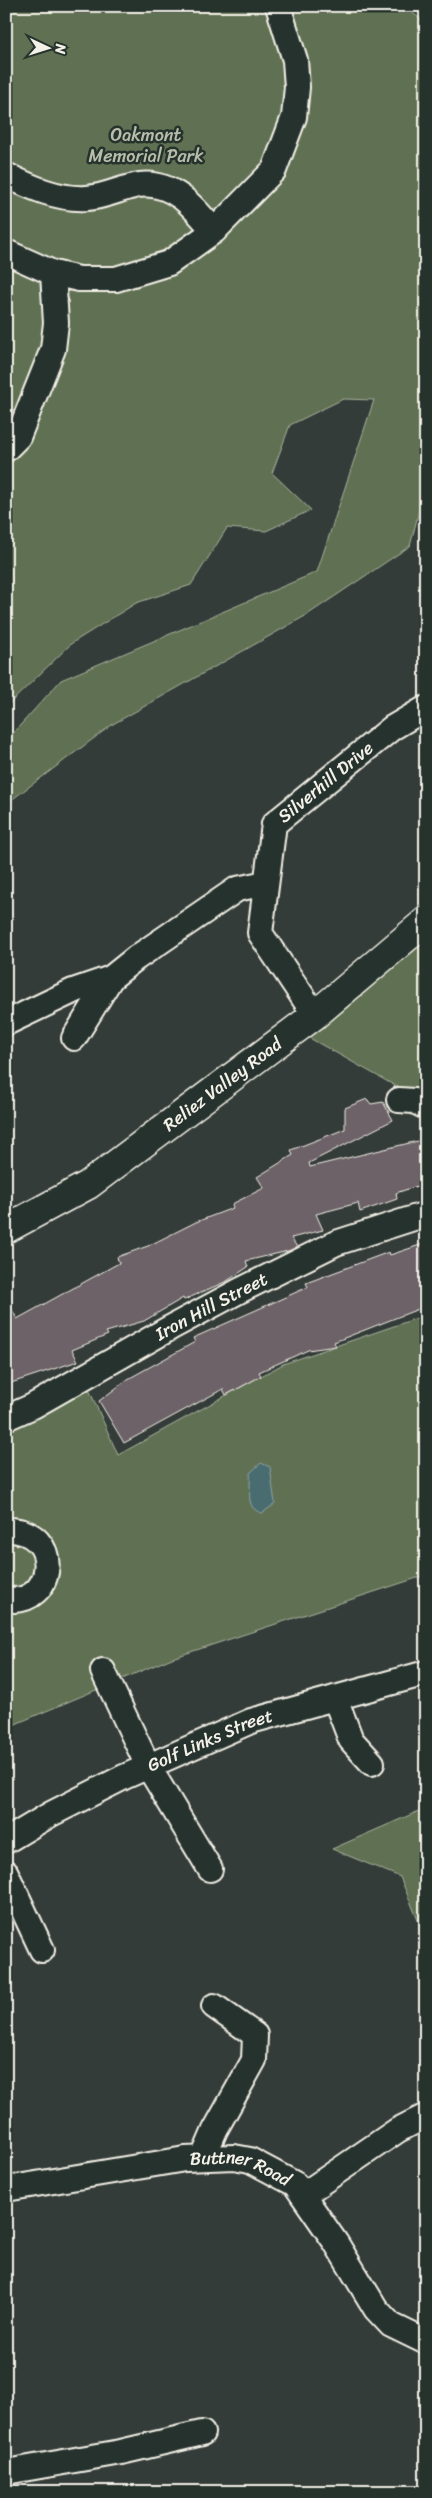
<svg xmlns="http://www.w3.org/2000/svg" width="432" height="2498" viewBox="0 0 432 2498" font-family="Sriracha,sans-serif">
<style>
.green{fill:#607153;stroke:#aab19e}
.water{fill:#4a6c71;stroke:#8ea1a1}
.building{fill:#6c6267;stroke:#f4f1e8}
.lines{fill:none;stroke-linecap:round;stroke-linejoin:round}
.minor-casing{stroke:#f4f1e8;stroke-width:28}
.major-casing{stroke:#f4f1e8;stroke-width:31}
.minor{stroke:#26332d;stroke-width:24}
.major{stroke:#26332d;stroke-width:28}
.labels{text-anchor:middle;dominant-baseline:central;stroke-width:5;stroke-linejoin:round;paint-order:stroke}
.park-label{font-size:18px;fill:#b9beac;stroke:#26332d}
.street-label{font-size:18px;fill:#f4f1e8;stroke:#26332d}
</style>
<rect width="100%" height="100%" fill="#343c39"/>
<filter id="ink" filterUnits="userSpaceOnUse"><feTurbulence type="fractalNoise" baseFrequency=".02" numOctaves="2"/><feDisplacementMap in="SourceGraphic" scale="10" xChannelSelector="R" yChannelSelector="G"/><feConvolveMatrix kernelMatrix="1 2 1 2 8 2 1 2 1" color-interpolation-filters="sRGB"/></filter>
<g filter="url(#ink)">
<g class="green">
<polygon points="6,6 403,6 426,23 426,484 410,546 307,615 113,724 6,804 6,741 61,680 317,572 374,400 343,399 290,425 272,473 311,510 266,531 227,528 191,585 136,603 72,643 6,707"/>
<polygon points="426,921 426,1103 295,1030"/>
<polygon points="426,1315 426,1575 172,1658 6,1728 6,1418 84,1378 118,1455 283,1364"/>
<polygon points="426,1808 426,1928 420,1925 400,1877 332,1849"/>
</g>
<path class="water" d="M261,1463L270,1467L275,1504L262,1513C243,1508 252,1488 250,1473Z"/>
<g class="building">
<polygon points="367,1099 371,1104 383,1102 393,1120 309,1163 310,1167 426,1139 426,1183 396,1193 397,1199 360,1212 358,1203 316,1214 323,1230 291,1238 297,1247 288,1251 246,1261 248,1267 227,1281 184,1300 183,1298 144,1321 106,1332 108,1335 72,1350 78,1361 11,1383 6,1374 6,1298 17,1319 119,1263 117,1257 148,1246 196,1222 233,1208 232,1204 264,1188 257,1177 293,1155 291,1150 345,1129 345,1108"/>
<polygon points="426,1243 426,1306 334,1342 336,1346 308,1350 259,1372 261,1376 226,1395 223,1389 124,1443 99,1401 128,1379 195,1342 193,1338 308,1287 306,1283 389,1252 390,1255"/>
</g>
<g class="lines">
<defs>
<g id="minor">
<path d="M6,175C30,187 59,200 87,198C105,197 121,188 139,185C172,180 195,208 214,231"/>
<polyline points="6,252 53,273 79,279 116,279 169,263 214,231 274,170 294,117 297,87 295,60 278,6"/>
<polyline points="6,449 18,437 53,349 56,323 53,273"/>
<path id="s1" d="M315,1015L260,933L274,824L392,728L426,708"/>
<polyline points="6,1023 73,991 111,978 136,958 237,889 266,883"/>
<polyline points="74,1038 111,978"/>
<polyline points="399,1100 414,1101 426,1107"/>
<path id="s2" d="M6,1418L33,1406L170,1328L239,1291L336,1243L426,1214"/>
<path d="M6,1530C65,1528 55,1609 6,1599"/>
<polyline points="103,1671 148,1766 210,1869"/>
<polyline points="335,1698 351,1740 372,1763"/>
<path id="s3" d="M6,1841L51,1814L124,1777L251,1721L426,1673"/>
<polyline points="6,1873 42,1950"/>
<polyline points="203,2158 215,2130 254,2060 255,2035 214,2006"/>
<path id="s4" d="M6,2189L185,2159L234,2157L250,2160L295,2184L336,2243L376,2309L391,2325L426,2342"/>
<polyline points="303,2195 398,2130 426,2116"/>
<polyline points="6,2472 121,2452 202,2433"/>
</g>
<g id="major">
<path id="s5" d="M6,1229L88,1185L315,1015L426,921"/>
</g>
</defs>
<use href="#minor" class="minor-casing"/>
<use href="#major" class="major-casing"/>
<use href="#minor" class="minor"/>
<use href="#major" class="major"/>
</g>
</g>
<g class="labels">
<g class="park-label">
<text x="146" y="135">Oakmont<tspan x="146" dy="21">Memorial Park</tspan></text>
</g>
<g class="street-label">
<text stroke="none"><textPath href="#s1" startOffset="275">Silverhill Drive</textPath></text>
<text stroke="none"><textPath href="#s5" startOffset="261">Reliez Valley Road</textPath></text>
<text stroke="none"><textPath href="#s2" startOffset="234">Iron Hill Street</textPath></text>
<text stroke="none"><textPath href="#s3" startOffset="228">Golf Links Street</textPath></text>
<text stroke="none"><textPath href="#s4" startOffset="239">Buttner Road</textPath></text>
</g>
</g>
<rect width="432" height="2498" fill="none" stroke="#26332d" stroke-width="25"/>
<rect x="12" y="12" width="407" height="2473" fill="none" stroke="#f4f1e8" stroke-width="2" filter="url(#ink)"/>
<g transform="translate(48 48) rotate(94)" stroke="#26332d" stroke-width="4" paint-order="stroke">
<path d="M0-4L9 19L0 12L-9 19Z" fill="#f4f1e8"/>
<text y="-8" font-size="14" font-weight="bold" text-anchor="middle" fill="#f4f1e8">N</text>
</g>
</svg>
